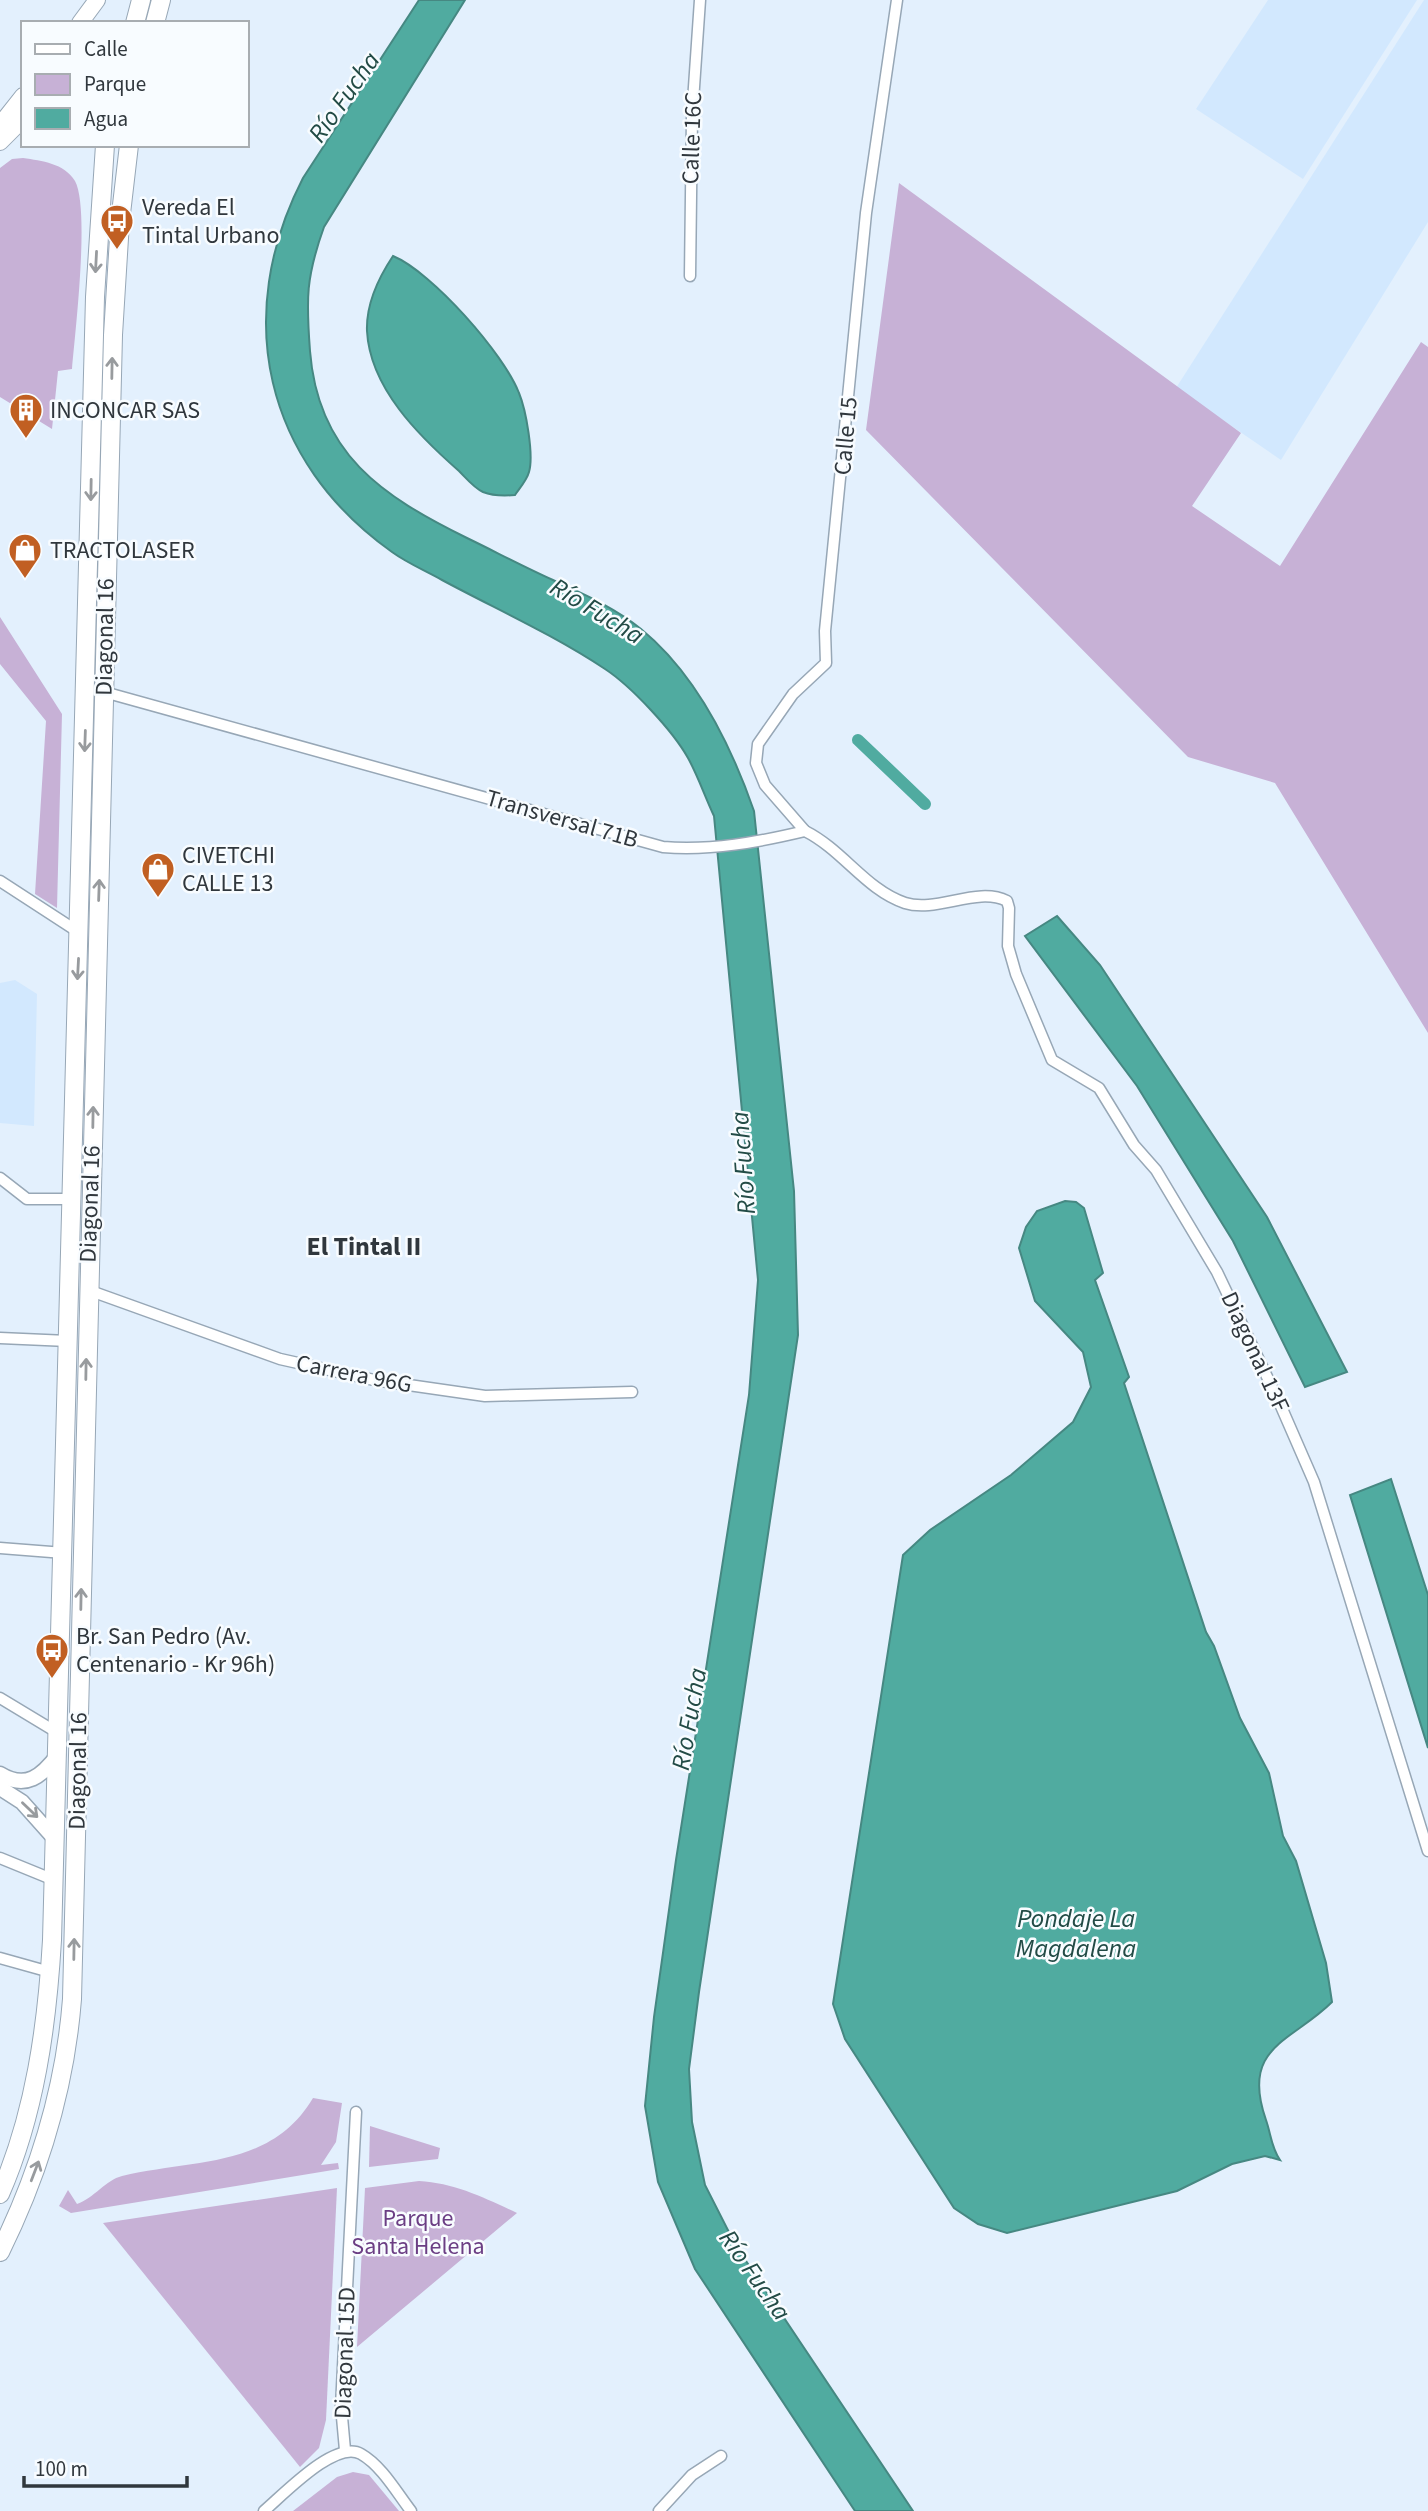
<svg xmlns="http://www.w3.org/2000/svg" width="1428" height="2511" viewBox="0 0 1428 2511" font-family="'Source Sans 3',sans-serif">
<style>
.built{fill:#d2e8fe}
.green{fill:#c7b1d6}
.water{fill:#50aba0;stroke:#468882;stroke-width:2}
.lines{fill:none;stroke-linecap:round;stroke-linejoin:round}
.canal{stroke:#50aba0;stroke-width:12}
.minor-casing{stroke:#97a7b6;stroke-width:13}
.tertiary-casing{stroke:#97a7b6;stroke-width:17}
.secondary-casing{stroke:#97a7b6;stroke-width:18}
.primary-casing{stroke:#97a7b6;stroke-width:20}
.minor{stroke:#fff;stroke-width:10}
.tertiary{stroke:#fff;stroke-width:14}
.secondary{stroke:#fff;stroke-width:16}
.primary{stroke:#fff;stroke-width:18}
.oneway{stroke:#989b9e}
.labels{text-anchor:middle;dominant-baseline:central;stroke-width:5;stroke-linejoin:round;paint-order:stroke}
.street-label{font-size:24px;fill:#30373d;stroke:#f8fcff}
.poi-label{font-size:24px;fill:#30373d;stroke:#f8fcff;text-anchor:start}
.park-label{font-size:24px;fill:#6b3e84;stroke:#f8fcff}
.water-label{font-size:26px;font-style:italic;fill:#224b46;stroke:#f8fcff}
.neighbourhood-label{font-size:26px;font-weight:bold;fill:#30373d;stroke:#f8fcff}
</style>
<rect width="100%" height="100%" fill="#e3f0fd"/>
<g class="built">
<polygon points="1268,0 1417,0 1303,179 1196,109"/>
<polygon points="1424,0 1428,0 1428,222 1281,460 1176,388"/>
<polygon points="15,980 37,994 34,1126 0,1123 0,983"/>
</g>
<g class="green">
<path d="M23,158C42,161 64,163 75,181C90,209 75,333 72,369L58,371L52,429L0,397V168L12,159Z"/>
<polygon points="899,183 1241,433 1192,506 1280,566 1421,342 1428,347 1428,1033 1275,783 1188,757 866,430"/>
<polygon points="0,617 62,714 57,908 35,894 46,721 0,664"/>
<path d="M313,2098L342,2103L336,2142L321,2165L338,2163L339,2169L71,2213L59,2206L68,2190L77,2204C94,2198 106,2180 122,2176C193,2159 271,2169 313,2098Z"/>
<polygon points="370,2126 440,2148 438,2159 369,2167"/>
<path d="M419,2181C455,2183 485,2198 517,2213L357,2347L365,2188Z"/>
<polygon points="337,2188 326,2420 319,2448 300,2467 103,2223"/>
<polygon points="353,2472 369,2475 399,2511 293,2511 337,2477"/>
</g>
<g class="water">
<path d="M419,0H465L324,227C306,277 306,299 310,351C318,454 382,496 467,538C496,552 524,567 553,580C583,594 614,607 641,629C696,674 731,745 754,811L794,1191L798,1335L699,1992L689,2069L692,2122L705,2185L736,2246L913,2511H855L695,2269L658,2182L645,2106L654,2017L676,1860L749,1395L758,1280L714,816C705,797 698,776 688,758C673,731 631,686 605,669C554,635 496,609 442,580C426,571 407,563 392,552C264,461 232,316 303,178Z"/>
<path d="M393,256C432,272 504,354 519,393C526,410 534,455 529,472C527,480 519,489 515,495C504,496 493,496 483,492C474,488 466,478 459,471C419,436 370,388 367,331C366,305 379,277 393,256Z"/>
<polygon points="1057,916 1100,965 1267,1217 1347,1372 1305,1387 1233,1241 1137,1086 1025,936"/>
<path d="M1065,1201L1076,1202L1084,1208L1103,1273L1095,1280L1129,1377L1124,1383L1206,1632L1214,1646L1240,1718L1269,1773L1283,1836L1296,1861L1326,1963L1332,2002C1292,2042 1240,2046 1266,2120C1271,2134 1271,2147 1280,2160L1265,2156L1232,2164L1177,2191L1007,2233L978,2224L954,2208L845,2039L833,2004L903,1555L930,1530L1011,1475L1073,1422L1091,1387L1083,1352L1035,1301L1019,1248L1026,1227L1037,1211Z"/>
<polygon points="1391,1479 1428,1595 1428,1748 1350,1495"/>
</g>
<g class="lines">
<polyline class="canal" points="858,740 925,804"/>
<defs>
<g id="minor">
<polyline points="690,276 692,116 700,0"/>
<path d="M104,692L663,847C711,851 759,842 805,831C843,850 866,890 905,903C937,913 977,886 1007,901L1009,908L1008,946L1016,974L1052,1060L1099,1088L1134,1145L1156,1170L1217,1272L1280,1404L1314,1482L1428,1851"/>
<polyline points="805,831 765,785 756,763 758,744 793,694 826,663 825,631 866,213 897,0"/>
<polyline points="0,881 80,933"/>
<polyline points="0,1178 27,1199 72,1199"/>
<polyline points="88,1290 280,1359 374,1380 485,1396 632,1392"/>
<polyline points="0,1338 68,1341"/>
<polyline points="0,1548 64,1553"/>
<polyline points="0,1698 58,1733"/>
<polyline points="0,1858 54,1880"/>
<polyline points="0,1958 50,1972"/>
<polyline points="345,2450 341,2406 356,2112"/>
<path d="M264,2511C284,2494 336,2439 361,2454C382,2466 397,2493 411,2511"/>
<polyline points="659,2511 692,2475 721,2456"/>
</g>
<g id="tertiary">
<path d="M0,1774C26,1790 42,1776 58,1755"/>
<polyline points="0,1788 22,1802 55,1839"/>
</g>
<g id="secondary">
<polyline points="80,23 97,0"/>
<polyline points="0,125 23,96"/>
<polyline points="0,142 23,119"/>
</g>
<g id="primary">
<polyline points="135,23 141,0"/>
<polyline points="155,23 161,0"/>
<path d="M0,2194C35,2114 47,2026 52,1940L95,297L105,145"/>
<path d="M0,2252C40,2171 65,2089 72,1999L113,335L120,222L129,145"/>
</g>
</defs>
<use href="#minor" class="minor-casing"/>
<use href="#tertiary" class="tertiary-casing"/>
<use href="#secondary" class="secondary-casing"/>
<use href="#primary" class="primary-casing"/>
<use href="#minor" class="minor"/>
<use href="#tertiary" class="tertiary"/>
<use href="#secondary" class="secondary"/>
<use href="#primary" class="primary"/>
</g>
<defs><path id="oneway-shaft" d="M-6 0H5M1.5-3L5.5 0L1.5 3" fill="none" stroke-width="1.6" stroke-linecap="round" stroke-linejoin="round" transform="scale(1.75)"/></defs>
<g class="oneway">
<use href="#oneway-shaft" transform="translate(96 262) rotate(93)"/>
<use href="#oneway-shaft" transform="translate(112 368) rotate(-89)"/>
<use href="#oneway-shaft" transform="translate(91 490) rotate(91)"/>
<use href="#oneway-shaft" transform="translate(85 741) rotate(92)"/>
<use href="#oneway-shaft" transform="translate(99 890) rotate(-88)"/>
<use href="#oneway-shaft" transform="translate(78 969) rotate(93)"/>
<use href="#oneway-shaft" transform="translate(93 1117) rotate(-89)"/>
<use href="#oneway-shaft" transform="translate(86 1369) rotate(-89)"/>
<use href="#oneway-shaft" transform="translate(81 1599) rotate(-89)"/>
<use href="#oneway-shaft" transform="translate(30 1810) rotate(44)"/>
<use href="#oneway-shaft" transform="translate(74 1949) rotate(-89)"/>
<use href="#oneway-shaft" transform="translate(35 2171) rotate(-69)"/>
</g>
<defs>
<symbol id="bus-pin" viewBox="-11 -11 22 30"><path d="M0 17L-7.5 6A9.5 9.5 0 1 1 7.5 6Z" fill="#c15f22" stroke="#f8fcff"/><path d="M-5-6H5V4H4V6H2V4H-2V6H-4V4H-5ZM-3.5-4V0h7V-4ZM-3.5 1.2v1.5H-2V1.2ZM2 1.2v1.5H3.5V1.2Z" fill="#fff"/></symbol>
<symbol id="building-pin" viewBox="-11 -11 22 30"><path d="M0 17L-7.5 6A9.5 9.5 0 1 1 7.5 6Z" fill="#c15f22" stroke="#f8fcff"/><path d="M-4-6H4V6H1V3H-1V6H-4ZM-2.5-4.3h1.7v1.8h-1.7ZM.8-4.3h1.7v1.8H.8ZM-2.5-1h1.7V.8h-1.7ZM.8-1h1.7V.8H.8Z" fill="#fff"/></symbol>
<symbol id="shop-pin" viewBox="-11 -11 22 30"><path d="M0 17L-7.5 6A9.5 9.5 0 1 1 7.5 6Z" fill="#c15f22" stroke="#f8fcff"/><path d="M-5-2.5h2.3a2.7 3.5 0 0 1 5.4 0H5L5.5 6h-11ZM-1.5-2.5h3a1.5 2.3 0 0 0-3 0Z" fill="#fff"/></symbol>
</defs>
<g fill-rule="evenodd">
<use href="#bus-pin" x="98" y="202" width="38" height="52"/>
<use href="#building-pin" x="7" y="391" width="38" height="52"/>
<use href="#shop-pin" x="6" y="531" width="38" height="52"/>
<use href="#shop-pin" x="139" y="850" width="38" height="52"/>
<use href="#bus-pin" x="33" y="1631" width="38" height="52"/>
</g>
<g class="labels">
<g class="street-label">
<text transform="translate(692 138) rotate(-88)">Calle 16C</text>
<text transform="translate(846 436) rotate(-85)">Calle 15</text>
<text transform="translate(105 637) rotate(-89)">Diagonal 16</text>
<text transform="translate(562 819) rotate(16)">Transversal 71B</text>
<text transform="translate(90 1204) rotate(-88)">Diagonal 16</text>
<text transform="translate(1255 1352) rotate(65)">Diagonal 13F</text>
<text transform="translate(354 1374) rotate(11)">Carrera 96G</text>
<text transform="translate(78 1771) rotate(-89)">Diagonal 16</text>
<text transform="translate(345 2353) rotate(-88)">Diagonal 15D</text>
</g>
<g class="poi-label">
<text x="142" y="207">Vereda El<tspan x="142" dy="28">Tintal Urbano</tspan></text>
<text x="50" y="410">INCONCAR SAS</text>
<text x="50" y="550">TRACTOLASER</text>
<text x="182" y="855">CIVETCHI<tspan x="182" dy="28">CALLE 13</tspan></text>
<text x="76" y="1636">Br. San Pedro (Av.<tspan x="76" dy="28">Centenario - Kr 96h)</tspan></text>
</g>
<g class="park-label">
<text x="418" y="2218">Parque<tspan x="418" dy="28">Santa Helena</tspan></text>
</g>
<g class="water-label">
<text transform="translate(344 97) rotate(-55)">Río Fucha</text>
<text transform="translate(597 611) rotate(31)">Río Fucha</text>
<text transform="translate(743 1163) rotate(-94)">Río Fucha</text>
<text transform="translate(689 1719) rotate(-80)">Río Fucha</text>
<text x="1076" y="1918">Pondaje La<tspan x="1076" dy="30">Magdalena</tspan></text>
<text transform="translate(755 2275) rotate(55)">Río Fucha</text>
</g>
<g class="neighbourhood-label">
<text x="364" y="1246">El Tintal II</text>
</g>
</g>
<rect x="21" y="21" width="228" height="126" fill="#f8fcff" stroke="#a8adb1" stroke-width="2"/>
<rect x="35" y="44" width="35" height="10" fill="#ffffff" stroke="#a8adb1" stroke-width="2"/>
<text x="84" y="56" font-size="21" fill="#30373d">Calle</text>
<rect x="35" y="74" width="35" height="21" fill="#c7b1d6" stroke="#a8adb1" stroke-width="2"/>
<text x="84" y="91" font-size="21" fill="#30373d">Parque</text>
<rect x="35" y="108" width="35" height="21" fill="#50aba0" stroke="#a8adb1" stroke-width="2"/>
<text x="84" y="126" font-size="21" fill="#30373d">Agua</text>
<path d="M24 2476v10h163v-10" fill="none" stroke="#30373d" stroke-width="3.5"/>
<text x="35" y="2476" font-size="21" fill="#30373d" stroke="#f8fcff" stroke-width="5" paint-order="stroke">100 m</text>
</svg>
